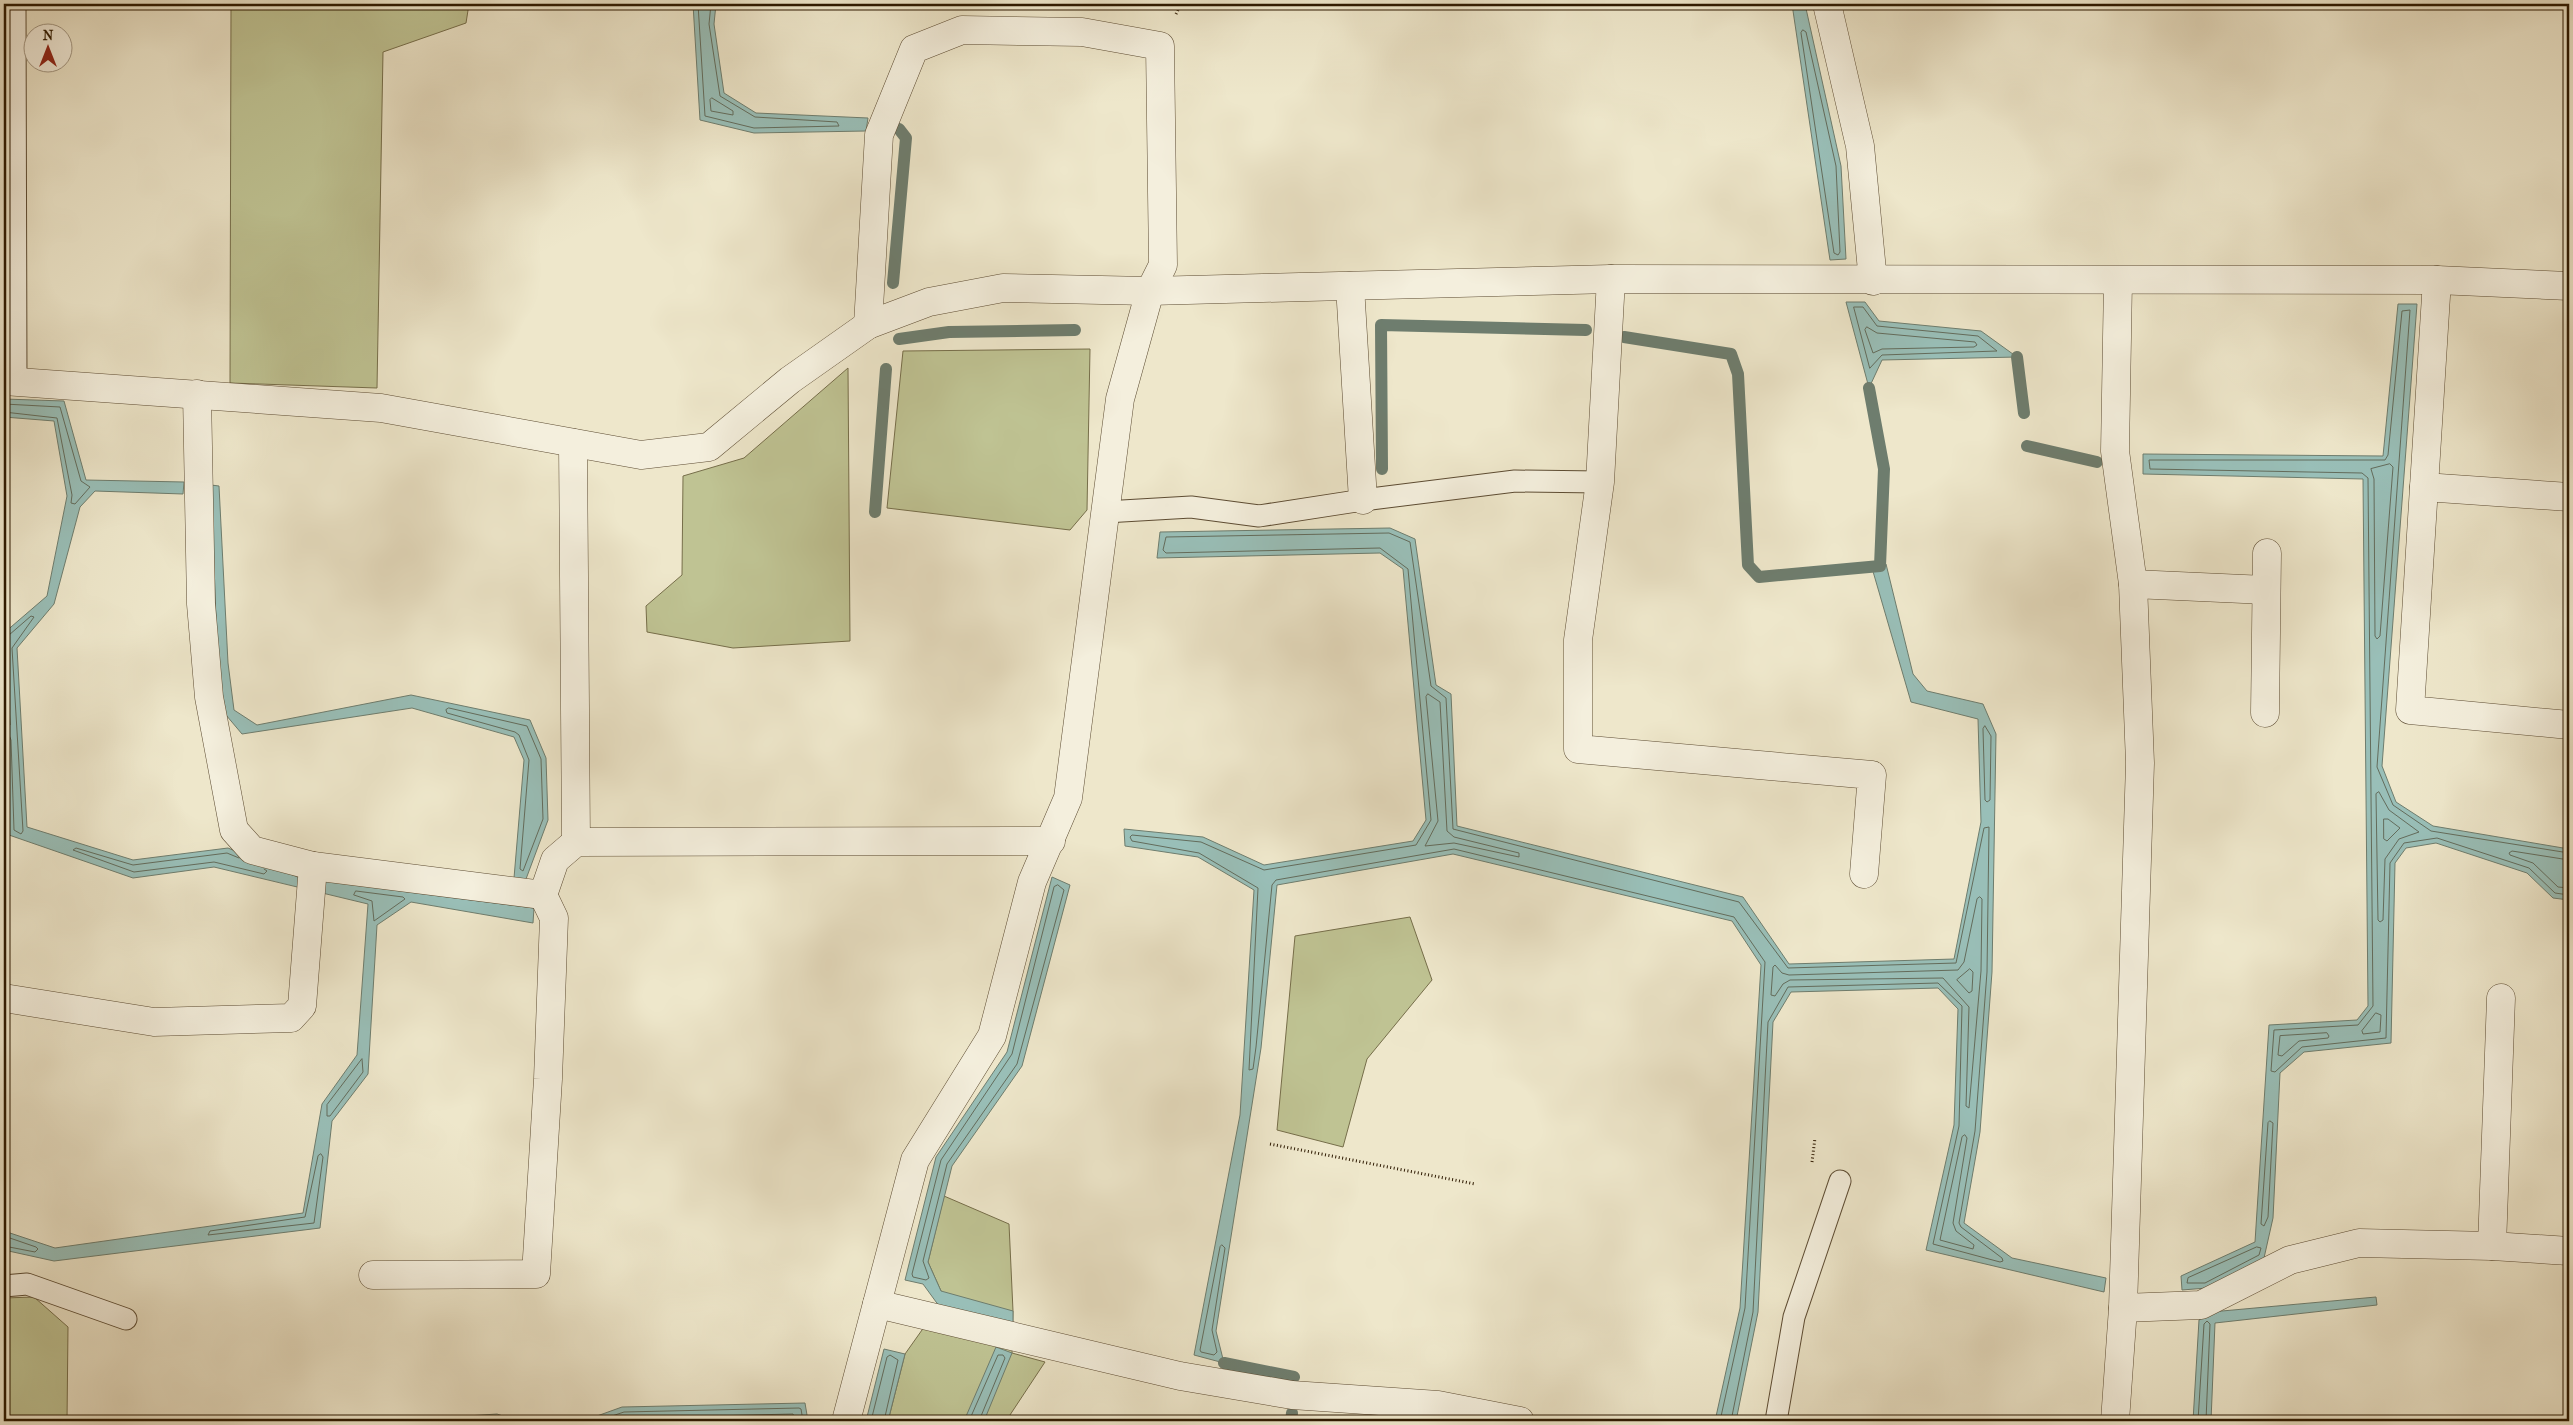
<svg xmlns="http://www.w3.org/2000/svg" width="2573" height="1425" viewBox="0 0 2573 1425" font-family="'IM FELL French Canon',serif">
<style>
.green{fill:#bfc393;stroke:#766e4a}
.water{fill:#99bfb8;stroke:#6e7d6e}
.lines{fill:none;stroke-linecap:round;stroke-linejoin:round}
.shore{stroke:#636c5c;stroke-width:1}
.stream{stroke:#6e7d6e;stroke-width:12}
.lane-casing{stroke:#5d4c33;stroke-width:23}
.street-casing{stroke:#5d4c33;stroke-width:29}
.path{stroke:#2d1900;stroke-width:3;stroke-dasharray:1 2.5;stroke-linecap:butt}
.lane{stroke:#f4efdd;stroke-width:21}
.street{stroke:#f4efdd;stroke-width:28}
</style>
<rect width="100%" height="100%" fill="#eee7cb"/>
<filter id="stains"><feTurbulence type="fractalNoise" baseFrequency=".004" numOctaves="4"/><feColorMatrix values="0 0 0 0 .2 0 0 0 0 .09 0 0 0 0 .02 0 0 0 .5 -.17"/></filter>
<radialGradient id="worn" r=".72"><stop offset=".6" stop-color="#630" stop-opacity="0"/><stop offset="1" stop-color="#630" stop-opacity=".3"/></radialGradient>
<g class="green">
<polygon points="231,4 469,4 466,23 383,52 377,388 230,383"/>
<polygon points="1090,349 1087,510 1070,530 887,508 903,351"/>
<polygon points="848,368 850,641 733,648 647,632 646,606 682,575 683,476 744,458"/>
<polygon points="1410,917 1432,980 1367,1059 1343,1147 1277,1130 1295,936"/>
<polygon points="944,1196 1009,1224 1013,1311 1012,1353 1045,1362 1006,1421 888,1421 905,1354 939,1306 941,1291 928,1262"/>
<polygon points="34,1297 68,1327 67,1421 4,1421 4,1298"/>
</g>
<g class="water">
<polygon points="693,4 716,4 714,24 724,93 756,113 868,118 866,131 754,133 700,120"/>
<polygon points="1792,4 1805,4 1841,166 1846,259 1830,260"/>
<polygon points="1846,302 1865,302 1879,321 1981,331 2017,357 1882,360 1869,388"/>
<polygon points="2398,304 2417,304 2382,766 2396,802 2433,826 2569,849 2569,900 2553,898 2527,873 2436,843 2406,848 2395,863 2391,1043 2304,1052 2280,1073 2273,1218 2264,1258 2207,1288 2182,1290 2181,1276 2255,1242 2269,1025 2357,1020 2368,1006 2363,479 2143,474 2143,454 2383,456"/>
<polygon points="4,399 64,401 86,480 184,482 183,494 95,491 80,507 54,604 17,648 27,827 133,860 228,848 300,878 534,908 533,923 411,902 377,925 368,1074 332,1121 320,1228 54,1261 4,1250 4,1231 55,1248 303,1213 322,1104 357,1055 368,904 214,867 133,878 9,835 4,633 47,596 67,496 54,421 4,417"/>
<polygon points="211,485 219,486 228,663 234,710 257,725 411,695 530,720 546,758 548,820 526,879 514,878 524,760 514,737 412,708 242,734 226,715 218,672"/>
<polygon points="1390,528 1415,539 1436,685 1451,694 1457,826 1743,897 1789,964 1954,959 1981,822 1978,719 1911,702 1872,568 1886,564 1913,674 1927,691 1983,704 1996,734 1992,972 1980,1132 1964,1223 2012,1258 2106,1278 2104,1292 1926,1250 1954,1125 1958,1009 1938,988 1791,992 1773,1022 1758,1312 1736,1421 1715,1421 1740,1308 1761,965 1732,921 1453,854 1277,885 1261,1048 1216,1331 1224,1363 1194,1355 1240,1115 1254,890 1198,857 1125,846 1124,829 1203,837 1264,865 1413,841 1426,820 1403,569 1380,553 1157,558 1160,532"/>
<polygon points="1052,877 1070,885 1022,1066 952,1166 928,1262 941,1291 1013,1311 1013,1326 939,1306 923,1284 905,1280 936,1157 1007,1052"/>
<polygon points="2376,1297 2377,1305 2215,1323 2211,1421 2193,1421 2199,1320 2211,1312"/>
<polygon points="996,1347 1012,1353 984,1421 964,1421"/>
<polygon points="884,1349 905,1354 888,1421 866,1421"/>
<polygon points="805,1403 808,1421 583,1421 622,1407"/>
<polygon points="497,1414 518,1421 392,1421 393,1421"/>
</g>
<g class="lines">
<g class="shore">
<polyline points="698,4 705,116 754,128 839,126 837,122 755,117 720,96 709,24 711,4"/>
<polygon points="1803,30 1806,32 1836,166 1840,252 1838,255 1834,253 1801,33"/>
<polygon points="712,98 733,111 733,115 711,111 710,100"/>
<polygon points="1854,307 1863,307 1877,326 1978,336 1997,351 1882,355 1870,368"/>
<polygon points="1867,327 1877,333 1975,342 1977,345 1974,347 1882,349 1873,353 1865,330"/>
<polyline points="4,404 60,407 81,481 90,487 75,504 71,503 72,495 57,418 4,412"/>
<polygon points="2390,464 2393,467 2380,636 2377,639 2375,636 2374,479 2371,469"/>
<polyline points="4,636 9,635 31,616 34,617 12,648 23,831 21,834 14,830 11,740 9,735 4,734"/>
<polyline points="4,643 6,645 10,725 4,728"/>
<polygon points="1428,694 1440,702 1447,831 1454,837 1519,853 1519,857 1454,843 1425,846 1438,821 1426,697"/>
<polygon points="449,708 527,726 541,759 543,819 523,871 520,869 529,760 519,735 515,732 447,713 446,710"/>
<polygon points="1985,726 1991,736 1990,800 1987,802 1985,800 1983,729"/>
<polygon points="2379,792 2389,810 2419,832 2399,839 2385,859 2383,920 2380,922 2378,920 2376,794"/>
<polygon points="2384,819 2388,819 2400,828 2387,841 2384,839"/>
<polyline points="2569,853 2431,831 2393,805 2377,767 2410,310 2402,311 2388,455 2385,460 2149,460 2150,469 2362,473 2368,478 2373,1006 2358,1025 2274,1030 2271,1071 2275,1072 2302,1047 2386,1038 2390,863 2404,843 2437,838 2529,868 2555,893 2569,895"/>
<polyline points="239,858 227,853 133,865 76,848 73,850 134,872 214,862 264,874 267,871 264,869"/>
<polyline points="2569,860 2512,851 2509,853 2510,855 2533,863 2558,887 2569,888"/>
<polygon points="1058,885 1064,890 1017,1064 947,1164 923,1261 929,1278 926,1280 913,1277 912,1274 941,1160 1012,1054 1054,887"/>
<polygon points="356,891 403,897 405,899 374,921 372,901 354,895"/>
<polygon points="1980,897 1982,899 1981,971 1969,1108 1966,1106 1969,1007 1943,978 1790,980 1783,984 1775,996 1771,995 1773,967 1775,965 1782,973 1789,975 1958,970 1964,962 1977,899"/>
<polygon points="1970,969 1973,972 1972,991 1969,993 1957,980"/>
<polygon points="2376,1013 2381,1015 2380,1032 2363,1034 2362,1031"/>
<polygon points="2327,1033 2329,1036 2328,1038 2299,1041 2282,1056 2278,1055 2280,1036"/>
<polygon points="362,1059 363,1072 330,1116 327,1116 327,1105"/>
<polygon points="2270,1121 2273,1123 2268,1217 2264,1226 2261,1224 2268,1123"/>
<polygon points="1965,1135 1967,1138 1953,1223 1956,1231 1974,1245 1973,1249 1940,1240 1962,1137"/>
<polygon points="321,1154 323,1157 314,1223 208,1235 210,1231 305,1217 318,1156"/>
<polyline points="4,1236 36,1247 38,1249 35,1252 4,1246"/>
<polygon points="1222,1245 1225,1248 1212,1330 1217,1352 1214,1355 1201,1352 1200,1350 1220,1247"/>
<polygon points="2257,1247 2261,1248 2259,1255 2205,1283 2187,1283 2188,1278"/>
<polyline points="597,1421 624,1412 799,1408 801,1409 803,1421"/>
<polyline points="615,1421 625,1418 793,1414 796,1421"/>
<polyline points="871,1421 887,1357 890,1355 898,1360 884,1421"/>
<polyline points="969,1421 998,1355 1003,1355 1005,1358 979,1421"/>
<polyline points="1720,1421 1745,1308 1765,962 1734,917 1454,849 1276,880 1272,885 1256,1047 1253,1069 1249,1070 1258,888 1199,853 1132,841 1130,837 1132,835 1201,842 1264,870 1416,845 1431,820 1408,569 1380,548 1166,553 1163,550 1166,537 1389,533 1410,542 1431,686 1446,698 1453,829 1739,902 1788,968 1956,963 1984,828 1989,827 1987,972 1975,1131 1959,1223 1961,1227 2002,1258 2003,1261 2000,1262 1933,1244 1959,1126 1962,1006 1938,983 1788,987 1768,1022 1753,1312 1731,1421"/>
<polyline points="2198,1421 2204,1324 2207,1321 2210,1324 2206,1421"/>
</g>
<g class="stream">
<polyline points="893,283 906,138 899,129"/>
<polyline points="1624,337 1731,354 1738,374 1748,565 1759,577 1880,566 1884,469 1869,388"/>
<polyline points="899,339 949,332 1075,330"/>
<polyline points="2017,357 2024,413"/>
<polyline points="2027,446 2097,462"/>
<polyline points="1382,469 1381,325 1586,330"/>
<polyline points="875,512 886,369"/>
<polyline points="1224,1363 1294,1377"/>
<polyline points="1291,1421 1292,1413"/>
</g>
<defs>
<g id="lane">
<polyline points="15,5 16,381"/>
<polyline points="1105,512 1191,507 1259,516 1363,500 1515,481 1600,482"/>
<polyline points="4,1286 27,1284 126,1319"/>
<polyline points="1776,1421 1794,1317 1840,1181"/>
</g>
<g id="street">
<polyline points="1827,4 1860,146 1873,281"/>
<polyline points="1611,279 1600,482 1578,640 1578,749 1872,775 1864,874"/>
<polyline points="2437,280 2410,710 2569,725"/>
<polyline points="1350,286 1363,500"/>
<polyline points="4,381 381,408 641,455 709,447 790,380 868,325 929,302 1003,288 1150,291 1611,279 2437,280 2569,286"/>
<polyline points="197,394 201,604 209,697 234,830 252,850 313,866 543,895 555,860 576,842 1051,841"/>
<polyline points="573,443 576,842"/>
<polyline points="2424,487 2569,497"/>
<polyline points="2133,584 2266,590"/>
<polyline points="2265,713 2267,553"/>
<polyline points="4,998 154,1022 291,1018 302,1006 313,866"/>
<polyline points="2492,1246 2501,998"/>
<polyline points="373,1275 536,1274 548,1079 554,918 543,895"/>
<polyline points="877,1304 1180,1376 1292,1395 1438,1405 1520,1421"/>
<polyline points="2123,1308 2201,1305 2290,1260 2359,1243 2492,1246 2569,1251"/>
<polyline points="846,1421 915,1160 992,1036 1032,882 1068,798 1120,399 1150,291 1163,265 1160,46 1082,32 962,30 914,49 879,135 868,325"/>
<polyline points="2115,1421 2123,1308 2140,763 2133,584 2115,451 2118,281"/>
</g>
</defs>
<use href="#lane" class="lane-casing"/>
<use href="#street" class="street-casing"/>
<g class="path">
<polyline points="1176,14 1181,4"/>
<polyline points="1270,1144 1475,1184"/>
<polyline points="1812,1162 1815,1138"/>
</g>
<use href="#lane" class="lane"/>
<use href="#street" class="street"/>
</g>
<rect width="2573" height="1425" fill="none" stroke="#eee7cb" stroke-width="20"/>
<rect x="5" y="5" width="2563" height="1415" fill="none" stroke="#2d1900" stroke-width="2.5"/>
<rect x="10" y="10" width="2553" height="1405" fill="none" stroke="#2d1900"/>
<g transform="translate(48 48)"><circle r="24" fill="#f4efdd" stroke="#a49985"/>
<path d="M0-4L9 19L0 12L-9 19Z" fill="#8f2418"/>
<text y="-8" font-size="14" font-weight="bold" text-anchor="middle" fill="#2d1900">N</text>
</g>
<rect width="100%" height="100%" filter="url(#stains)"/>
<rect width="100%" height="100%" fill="url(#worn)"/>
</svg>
